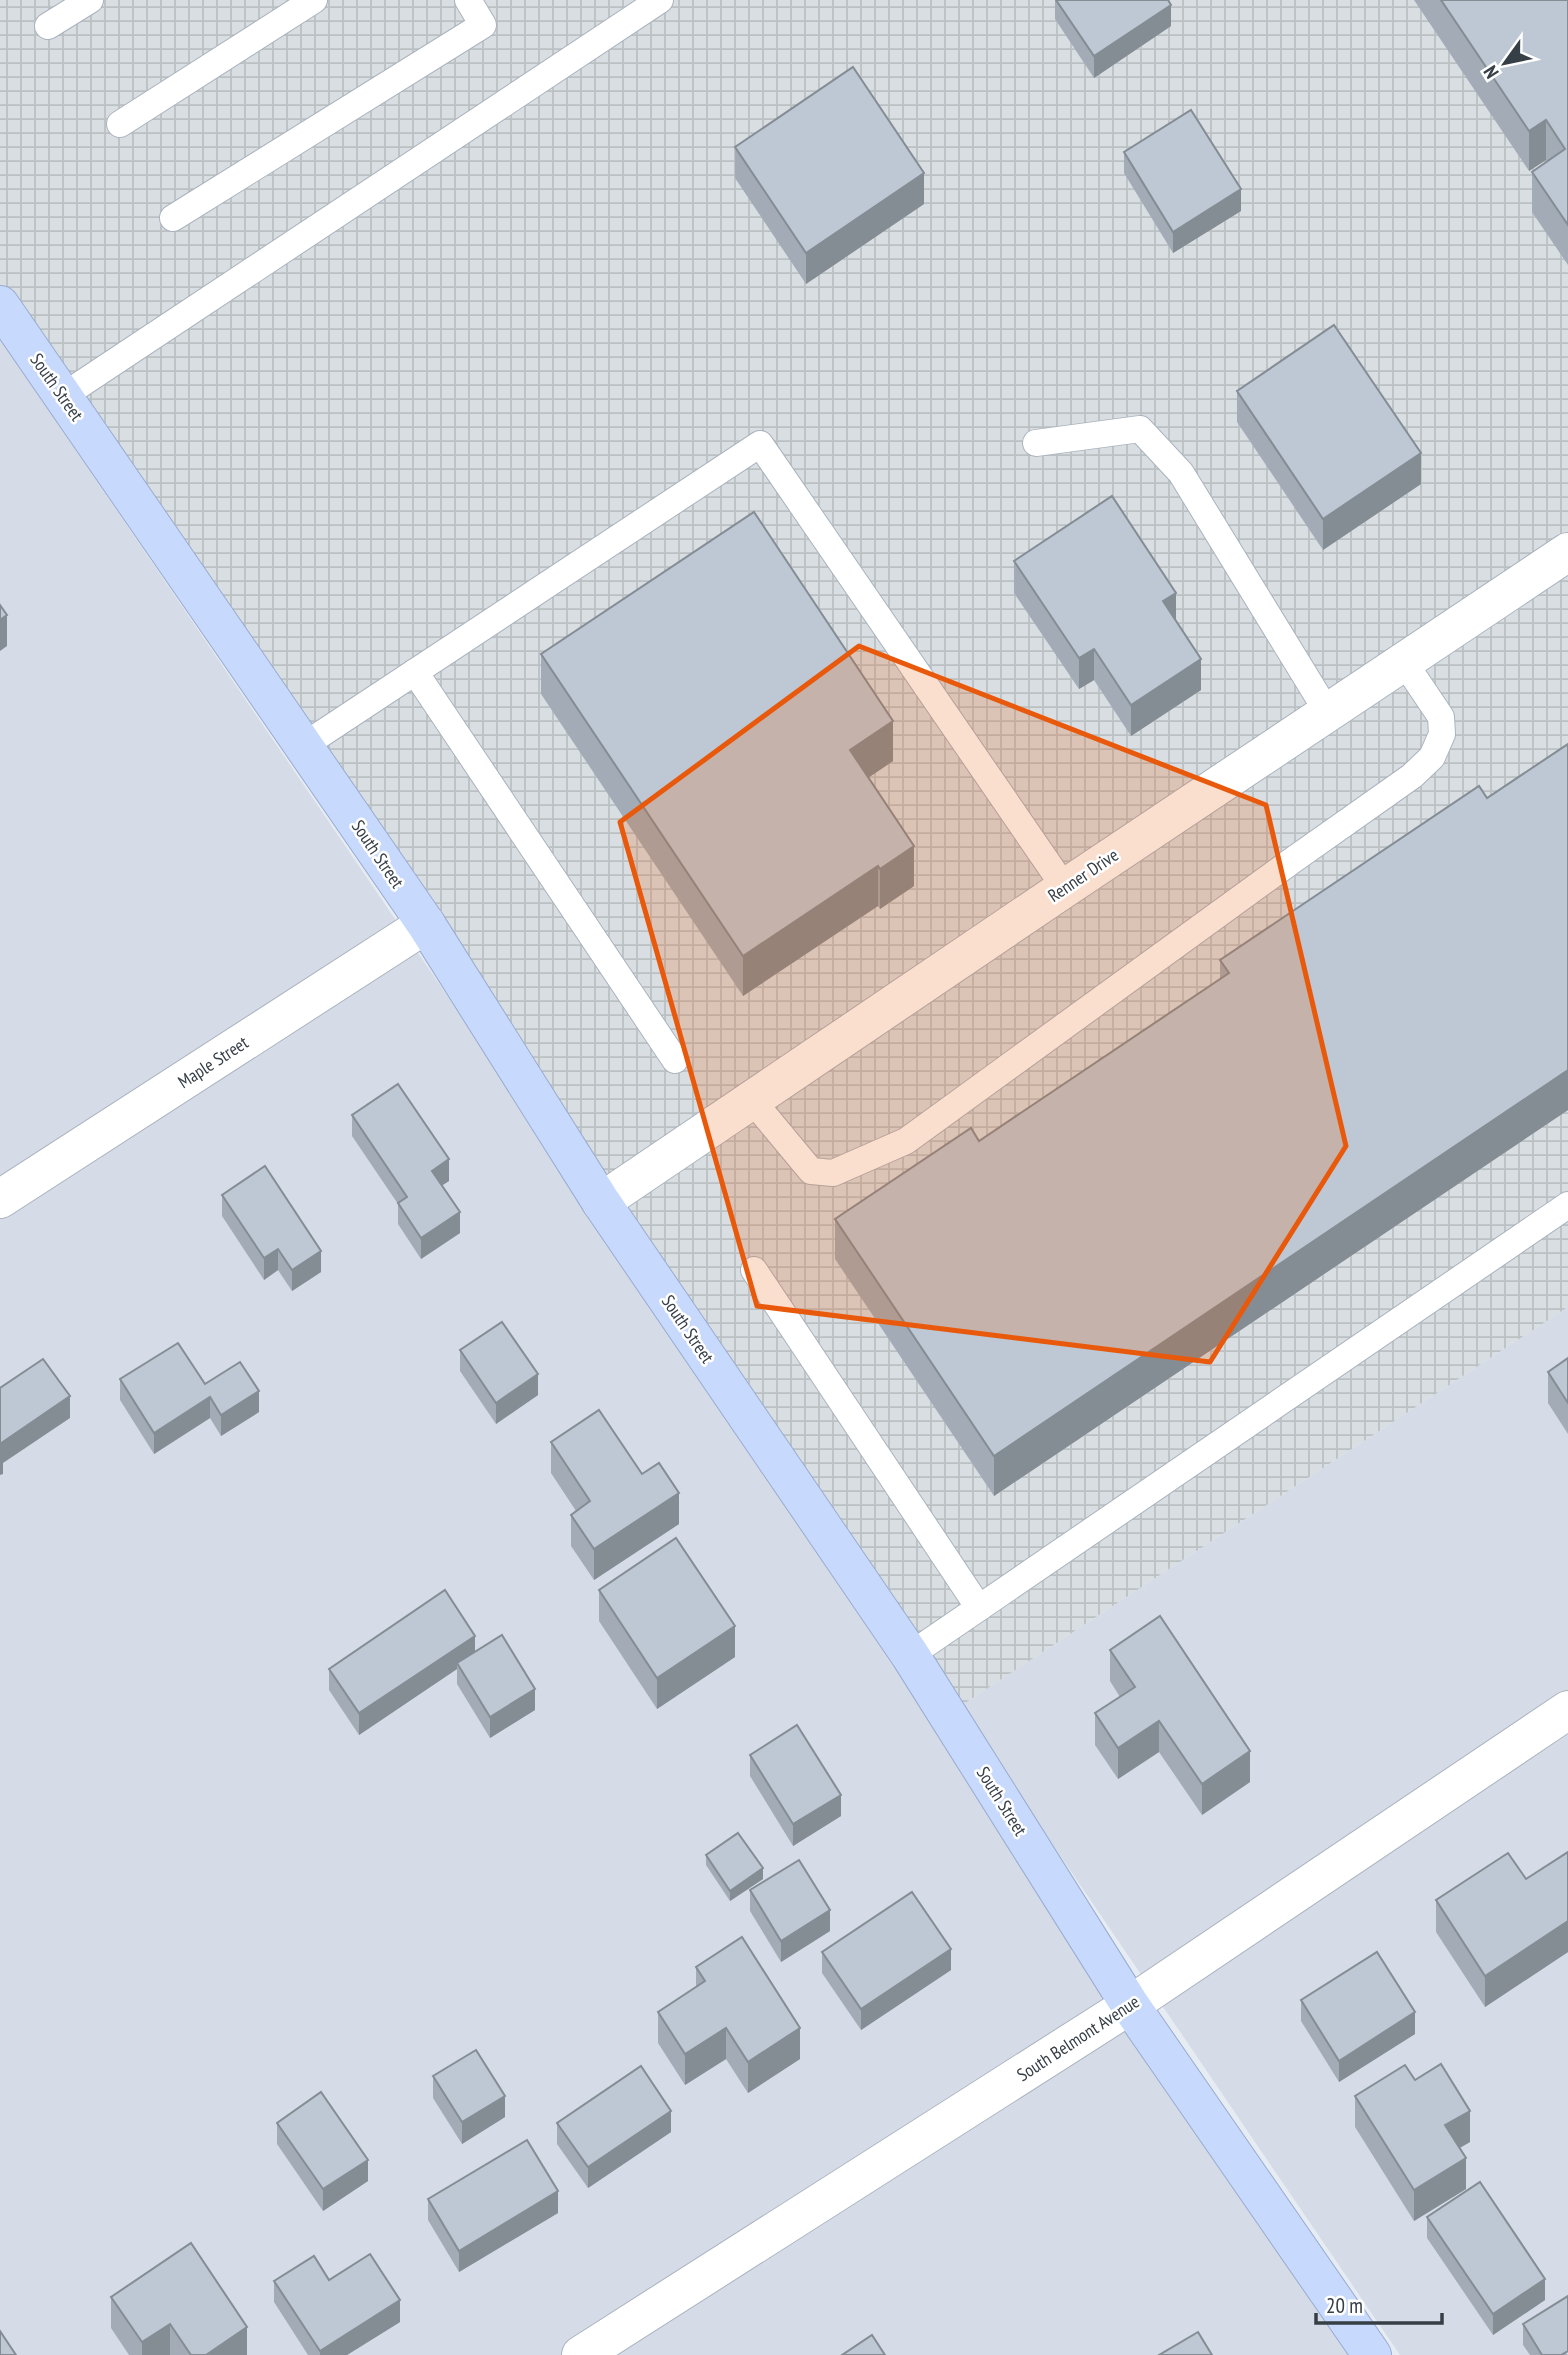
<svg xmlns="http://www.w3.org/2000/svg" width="1568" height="2355" viewBox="0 0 1568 2355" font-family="'PT Sans Narrow',sans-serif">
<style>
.residential{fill:#d5dce7}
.industrial{fill:url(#industrial-grid)}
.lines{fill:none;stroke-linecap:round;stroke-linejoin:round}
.lane-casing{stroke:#aab3be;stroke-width:28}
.street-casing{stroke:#aab3be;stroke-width:40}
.secondary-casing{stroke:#98acd1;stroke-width:40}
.lane{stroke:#fff;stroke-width:26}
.street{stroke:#fff;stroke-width:38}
.secondary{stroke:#c7d9fc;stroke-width:38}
.wall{fill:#a3acb6}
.shaded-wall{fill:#848c94}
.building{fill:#bdc8d4;stroke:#848c94;stroke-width:2}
.marked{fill:#e8590c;fill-opacity:0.2;stroke:#e8590c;stroke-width:5;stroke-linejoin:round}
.labels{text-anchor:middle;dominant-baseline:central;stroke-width:5;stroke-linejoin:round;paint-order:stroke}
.street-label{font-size:18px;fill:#363e46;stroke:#fff}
</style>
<defs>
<pattern id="industrial-grid" width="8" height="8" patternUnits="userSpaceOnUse" patternTransform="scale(1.75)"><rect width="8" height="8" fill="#d9dee2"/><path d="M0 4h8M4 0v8" fill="none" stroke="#bbc0c3"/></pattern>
</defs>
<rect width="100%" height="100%" fill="#e7ecf3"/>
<g class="residential">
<polygon points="0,339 1140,2013 1372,2355 0,2355"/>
<polygon points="1568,1307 1568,2355 1400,2355 959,1707"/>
</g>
<polygon class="industrial" points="0,0 1568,0 1568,1307 959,1707 0,294"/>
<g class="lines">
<defs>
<g id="lane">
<polyline points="48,26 90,0"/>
<polyline points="120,124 314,0"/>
<polyline points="173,218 483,25 468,0"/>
<polyline points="63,396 660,0"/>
<polyline points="1036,443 1140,429 1181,473 1328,713"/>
<polyline points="415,672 675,1060"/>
<polyline points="303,746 760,444 1065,888"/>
<polyline points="752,1100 811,1171 833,1173 906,1141 1293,860 1412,776 1432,757 1442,734 1441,717 1404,662"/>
<polyline points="754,1270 979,1608"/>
<polyline points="910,1655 1568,1205"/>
</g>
<g id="street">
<polyline points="0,1199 426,924"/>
<polyline points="601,1202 1065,888 1568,552"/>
<polyline points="581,2355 1130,2005 1568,1710"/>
</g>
<polyline id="secondary" points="0,305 426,924 601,1202 910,1655 1130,2005 1372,2355"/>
</defs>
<use href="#lane" class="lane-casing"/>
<use href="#street" class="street-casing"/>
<use href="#secondary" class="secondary-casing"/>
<use href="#lane" class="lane"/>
<use href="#street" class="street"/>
<use href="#secondary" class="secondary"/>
</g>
<g class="wall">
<polygon points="1055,0 1168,0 1171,26 1094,78 1055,19"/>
<polygon points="1414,0 1568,0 1568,265 1532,212 1532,172 1547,162 1546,160 1529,171"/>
<polygon points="735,147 924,204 806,284 735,178"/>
<polygon points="1124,152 1241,211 1173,253 1124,173"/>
<polygon points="1237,391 1421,484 1323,550 1237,422"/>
<polygon points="1014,561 1176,620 1201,690 1131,736 1094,680 1079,689 1014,593"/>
<polygon points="541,654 893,761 868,778 914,886 880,909 878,906 743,996 541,694"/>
<polygon points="1568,744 1568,1110 994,1496 835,1259 835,1219 979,1141 1220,979 1220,960 1487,798"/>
<polygon points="352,1115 449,1181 442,1185 460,1233 421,1259 398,1224 398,1204 352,1136"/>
<polygon points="222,1195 321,1272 292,1291 278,1270 264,1280 222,1216"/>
<polygon points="460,1350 538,1395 496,1424 460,1371"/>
<polygon points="1568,1358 1568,1434 1548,1403 1548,1372"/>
<polygon points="120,1379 205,1384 259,1412 221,1436 210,1418 154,1454 120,1400"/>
<polygon points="551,1442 642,1474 679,1524 594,1580 571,1546 571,1515 576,1511 551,1473"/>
<polygon points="599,1590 735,1657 657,1709 599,1621"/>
<polygon points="1110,1650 1250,1782 1202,1815 1159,1752 1118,1779 1095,1745 1095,1713 1120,1697 1110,1681"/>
<polygon points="475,1651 535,1710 490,1738 457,1684 457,1669 359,1735 329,1690 329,1669"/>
<polygon points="750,1755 841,1816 793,1846 750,1776"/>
<polygon points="1568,1852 1568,1952 1485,2007 1436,1932 1436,1900 1526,1879"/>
<polygon points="706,1855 763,1879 730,1901 706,1865"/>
<polygon points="750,1890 830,1931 781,1962 750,1911"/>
<polygon points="822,1952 951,1970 861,2030 822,1973"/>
<polygon points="696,1967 800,2059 748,2093 726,2059 685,2085 658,2043 658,2012 696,1987"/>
<polygon points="1301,2000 1415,2034 1339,2082 1301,2021"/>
<polygon points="433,2076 505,2117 462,2144 433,2098"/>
<polygon points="1415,2080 1470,2142 1460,2148 1466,2189 1414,2221 1355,2127 1355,2096"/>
<polygon points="277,2123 368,2181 323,2211 277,2144"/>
<polygon points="557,2123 671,2132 588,2188 557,2144"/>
<polygon points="428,2199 558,2213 459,2272 428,2220"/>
<polygon points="1427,2217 1545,2300 1493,2335 1427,2238"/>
<polygon points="329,2280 400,2322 347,2355 308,2355 274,2302 274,2281"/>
<polygon points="111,2297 247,2355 129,2355 111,2328"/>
<polygon points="1523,2324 1568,2355 1530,2355 1523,2345"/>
</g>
<g class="shaded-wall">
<polygon points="1171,5 1171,26 1094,78 1094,56"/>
<polygon points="1546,120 1546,160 1529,171 1529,131"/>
<polygon points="924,173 924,204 806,284 806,253"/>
<polygon points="1241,189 1241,211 1173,253 1173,232"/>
<polygon points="1421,453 1421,484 1323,550 1323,519"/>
<polygon points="1176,593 1176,624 1163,601"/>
<polygon points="7,615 7,646 0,651 0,620"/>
<polygon points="1094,649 1094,680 1079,689 1079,658"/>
<polygon points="1201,659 1201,690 1131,736 1131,705"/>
<polygon points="893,721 893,761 850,790 850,750"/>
<polygon points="914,846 914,886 880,909 880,869"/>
<polygon points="878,866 878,906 743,996 743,956"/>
<polygon points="1568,1070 1568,1110 994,1496 994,1456"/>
<polygon points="449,1159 449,1181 432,1192 432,1171"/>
<polygon points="460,1212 460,1233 421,1259 421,1238"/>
<polygon points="278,1249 278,1270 264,1280 264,1258"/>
<polygon points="321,1251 321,1272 292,1291 292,1270"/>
<polygon points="538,1374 538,1395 496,1424 496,1403"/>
<polygon points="259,1391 259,1412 221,1436 221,1415"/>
<polygon points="70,1396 70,1418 3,1463 3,1474 0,1475 0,1444"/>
<polygon points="210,1397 210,1418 154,1454 154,1433"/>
<polygon points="679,1493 679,1524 594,1580 594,1549"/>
<polygon points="735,1626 735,1657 657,1709 657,1678"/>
<polygon points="475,1636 475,1657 457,1663 457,1669 359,1735 359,1713"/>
<polygon points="535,1689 535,1710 490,1738 490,1717"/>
<polygon points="1159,1721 1159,1752 1118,1779 1118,1748"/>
<polygon points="1250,1751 1250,1782 1202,1815 1202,1784"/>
<polygon points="841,1795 841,1816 793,1846 793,1824"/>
<polygon points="763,1868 763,1879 730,1901 730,1891"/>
<polygon points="830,1910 830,1931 781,1962 781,1941"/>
<polygon points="1568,1921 1568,1952 1485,2007 1485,1976"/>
<polygon points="951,1949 951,1970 861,2030 861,2009"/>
<polygon points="1415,2012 1415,2034 1339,2082 1339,2061"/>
<polygon points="726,2028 726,2059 685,2085 685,2054"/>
<polygon points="800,2028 800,2059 748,2093 748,2062"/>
<polygon points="505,2096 505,2117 462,2144 462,2122"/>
<polygon points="671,2111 671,2132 588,2188 588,2167"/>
<polygon points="1470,2111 1470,2142 1445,2156 1445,2125"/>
<polygon points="1466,2158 1466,2189 1414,2221 1414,2190"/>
<polygon points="368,2160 368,2181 323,2211 323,2189"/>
<polygon points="558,2191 558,2213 459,2272 459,2251"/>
<polygon points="1545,2279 1545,2300 1493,2335 1493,2314"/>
<polygon points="400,2300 400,2322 347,2355 320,2355 320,2351"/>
<polygon points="170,2324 170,2355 142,2355 142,2342"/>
<polygon points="247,2327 247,2355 206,2355"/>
</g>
<g class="building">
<polygon points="1056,0 1168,0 1171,5 1094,56"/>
<polygon points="1441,0 1568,0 1568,225 1532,172 1565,149 1546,120 1529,131"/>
<polygon points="853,67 924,173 806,253 735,147"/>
<polygon points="1191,110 1241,189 1173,232 1124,152"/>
<polygon points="1334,325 1421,453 1323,519 1237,391"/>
<polygon points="1112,496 1176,593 1163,601 1201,659 1131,705 1094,649 1079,658 1014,561"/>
<polygon points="754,512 893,721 850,750 914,846 880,869 878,866 743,956 541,654"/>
<polygon points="0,605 7,615 0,620"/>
<polygon points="1568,744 1568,1070 994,1456 835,1219 971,1128 979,1141 1229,973 1220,960 1479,786 1487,798"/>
<polygon points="398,1084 449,1159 432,1171 460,1212 421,1238 398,1203 407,1197 352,1115"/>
<polygon points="265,1166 321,1251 292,1270 278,1249 264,1258 222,1195"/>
<polygon points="502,1322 538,1374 496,1403 460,1350"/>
<polygon points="178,1343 205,1384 240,1362 259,1391 221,1415 210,1397 154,1433 120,1379"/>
<polygon points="1568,1358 1568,1403 1548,1372"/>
<polygon points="43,1359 70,1396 0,1444 0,1388"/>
<polygon points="599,1410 642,1474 659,1463 679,1493 594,1549 571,1515 590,1501 551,1442"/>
<polygon points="676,1538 735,1626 657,1678 599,1590"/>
<polygon points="445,1590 475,1636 359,1713 329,1669"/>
<polygon points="1160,1616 1250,1751 1202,1784 1159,1721 1118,1748 1095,1713 1135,1687 1110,1650"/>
<polygon points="502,1635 535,1689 490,1717 457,1663"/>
<polygon points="797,1725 841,1795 793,1824 750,1755"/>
<polygon points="738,1833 763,1868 730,1891 706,1855"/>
<polygon points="1568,1852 1568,1921 1485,1976 1436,1900 1508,1853 1526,1879"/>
<polygon points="799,1860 830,1910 781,1941 750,1890"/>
<polygon points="912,1892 951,1949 861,2009 822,1952"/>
<polygon points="742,1937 800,2028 748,2062 726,2028 685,2054 658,2012 705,1981 696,1967"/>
<polygon points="1377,1952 1415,2012 1339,2061 1301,2000"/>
<polygon points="476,2050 505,2096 462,2122 433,2076"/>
<polygon points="1441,2064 1470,2111 1445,2125 1466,2158 1414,2190 1355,2096 1405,2065 1415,2080"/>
<polygon points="641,2066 671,2111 588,2167 557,2123"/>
<polygon points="321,2092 368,2160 323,2189 277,2123"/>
<polygon points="527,2140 558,2191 459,2251 428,2199"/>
<polygon points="1480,2182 1545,2279 1493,2314 1427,2217"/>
<polygon points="191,2243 247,2327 206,2355 191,2355 170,2324 142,2342 111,2297"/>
<polygon points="370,2254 400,2300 320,2351 274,2281 314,2256 329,2280"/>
<polygon points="1568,2296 1568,2351 1561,2355 1542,2355 1523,2324"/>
<polygon points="0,2331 16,2355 0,2355"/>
<polygon points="1198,2332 1212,2355 1159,2355"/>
<polygon points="872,2335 885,2355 842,2355"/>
</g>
<path class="marked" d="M859,646L1266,805L1346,1146L1210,1362L757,1306L620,822Z"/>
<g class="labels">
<g class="street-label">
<text transform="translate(57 387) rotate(55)">South Street</text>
<text transform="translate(378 854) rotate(56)">South Street</text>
<text transform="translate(1083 875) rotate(-34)">Renner Drive</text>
<text transform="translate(213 1062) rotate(-33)">Maple Street</text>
<text transform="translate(688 1329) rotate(56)">South Street</text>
<text transform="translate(1002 1801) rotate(58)">South Street</text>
<text transform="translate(1078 2038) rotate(-33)">South Belmont Avenue</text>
</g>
</g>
<g transform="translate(1505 63) rotate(237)" stroke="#ffffff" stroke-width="5" paint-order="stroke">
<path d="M0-5L12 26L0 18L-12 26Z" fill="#363e46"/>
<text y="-10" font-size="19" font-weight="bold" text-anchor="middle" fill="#363e46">N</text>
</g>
<path d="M1316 2313v10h126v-10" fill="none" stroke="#363e46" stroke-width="3.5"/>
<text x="1326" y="2313" font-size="21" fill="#363e46" stroke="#ffffff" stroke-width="5" paint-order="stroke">20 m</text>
</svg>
